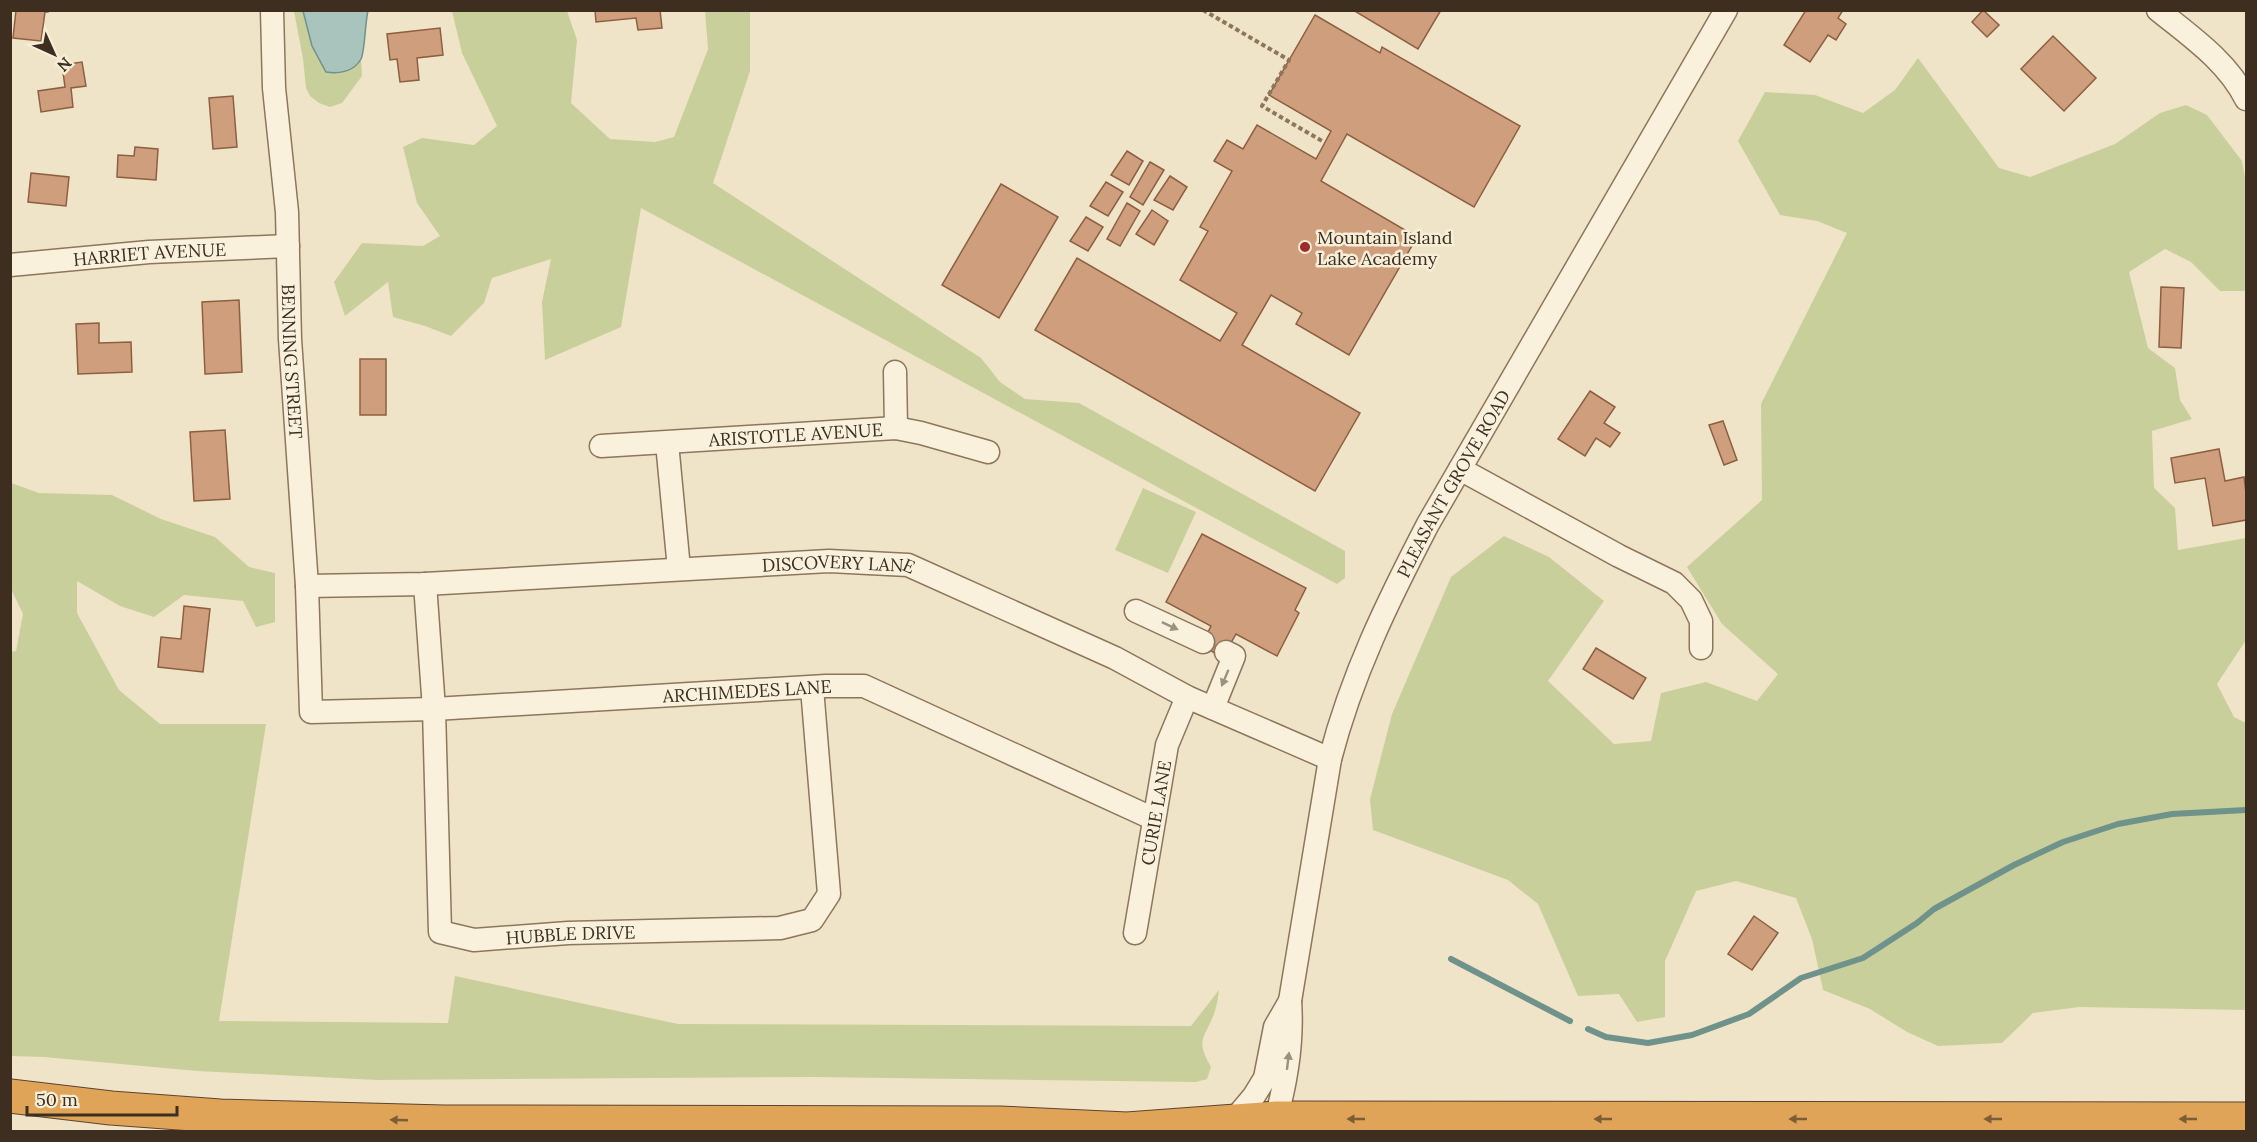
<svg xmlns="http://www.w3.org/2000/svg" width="2257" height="1142" viewBox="0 0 2257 1142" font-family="Lora,serif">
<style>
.green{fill:#c9cf9b}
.water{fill:#a9c4bc;stroke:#6f938a;stroke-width:1.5}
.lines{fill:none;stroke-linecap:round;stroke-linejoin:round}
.stream{stroke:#6f938a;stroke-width:6}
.building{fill:#cf9f7d;stroke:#8d5f41;stroke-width:1.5}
.minor-casing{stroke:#8d765c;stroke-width:25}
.highway-casing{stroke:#5b4430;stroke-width:35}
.path{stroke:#8d765c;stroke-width:4;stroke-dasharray:4.5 3;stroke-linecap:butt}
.minor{stroke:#faf1dc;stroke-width:22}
.highway{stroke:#e0a458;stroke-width:33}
.oneway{fill:#9c907e}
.oneway2{fill:#7e5d36}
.poi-dot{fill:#9e2a2b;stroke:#f7eed8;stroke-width:2}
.labels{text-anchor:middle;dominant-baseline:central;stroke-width:5;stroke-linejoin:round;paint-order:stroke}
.poi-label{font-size:18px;fill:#3d2e20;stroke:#f7eed8;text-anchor:start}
.street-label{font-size:18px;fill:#3d2e20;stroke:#f7eed8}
</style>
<rect width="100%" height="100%" fill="#f0e4c8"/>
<g class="green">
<polygon points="294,11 303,11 312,46 351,68 361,59 362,76 342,103 330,107 319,103 310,96 306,88 303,59"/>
<polygon points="452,11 567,11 577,40 571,103 610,139 655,142 674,137 708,49 705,11 750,11 750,71 713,183 981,358 1000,382 1025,399 1079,403 1345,551 1345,578 1337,584 641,208 621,327 545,360 542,302 551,259 492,278 484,303 451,336 425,326 393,317 388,282 345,316 334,282 362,243 423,246 440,236 417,203 403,147 422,138 474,145 497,126 462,53"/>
<polygon points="1918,58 1999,168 2030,177 2115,144 2160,113 2186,105 2207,115 2242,161 2246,183 2246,289 2244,291 2220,291 2191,262 2165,249 2129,272 2148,348 2175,368 2180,400 2192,419 2152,431 2154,488 2175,508 2178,550 2246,538 2246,640 2217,684 2234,717 2246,723 2246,1010 2079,1007 2033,1013 2002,1043 1938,1046 1907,1032 1870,1009 1823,990 1812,939 1796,898 1736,881 1696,891 1665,961 1665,1017 1637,1022 1619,994 1578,996 1538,904 1508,880 1373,830 1370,799 1392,714 1451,577 1504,536 1549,557 1604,601 1548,681 1614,744 1651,741 1661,693 1706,682 1757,701 1778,674 1722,624 1687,567 1762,500 1761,404 1847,233 1817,221 1780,215 1738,141 1765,92 1815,95 1863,113 1895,90"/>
<path d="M11,483L39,493L112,495L161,519L215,537L249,567L275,573V622L256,627L243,601L184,595L154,617L120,606L77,581V613L119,690L160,724H266L219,1021L448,1023L455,976L678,1024L1191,1026L1219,990C1218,997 1217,1006 1214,1014C1204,1040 1195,1039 1211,1067L1207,1079L1196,1082L813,1077L377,1080L197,1071L44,1057L11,1056L10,652L16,651L23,614L11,589Z"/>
<polygon points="1143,488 1196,512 1168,573 1115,550"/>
</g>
<path class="water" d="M303,11H368C365,22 365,51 361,59C354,72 338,74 326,72L312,46Z"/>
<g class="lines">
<g class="stream">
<polyline points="1451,959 1570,1021"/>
<polyline points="1588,1029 1606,1037 1648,1043 1692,1035 1749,1014 1801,978 1863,958 1917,923 1934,909 2014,865 2063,842 2118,824 2172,814 2246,810"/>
</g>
</g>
<g class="building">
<polygon points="16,10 49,10 48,12 45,12 41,41 13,38"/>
<polygon points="595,10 660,10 662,28 638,30 636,18 596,22"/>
<polygon points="1353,10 1441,10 1418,49"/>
<polygon points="1806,10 1843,10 1838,18 1846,24 1836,40 1828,35 1810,62 1784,45"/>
<polygon points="1983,10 1999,25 1987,37 1972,22"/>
<polygon points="1315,15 1380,53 1382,47 1520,126 1474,207 1347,134 1321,181 1417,237 1349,355 1296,324 1302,313 1271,295 1242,345 1360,413 1315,491 1035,330 1077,258 1220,341 1237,313 1180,280 1208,231 1200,227 1232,171 1214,161 1227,140 1243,149 1257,125 1316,159 1331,131 1269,95"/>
<polygon points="440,28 443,55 417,58 419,80 400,82 397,59 390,60 387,34"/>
<polygon points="2053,36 2096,78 2064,111 2021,69"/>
<polygon points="82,62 86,86 71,88 73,107 41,112 38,91 65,87 62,65"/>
<polygon points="233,96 237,147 213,149 209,98"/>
<polygon points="135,147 158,149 156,180 117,177 118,155 134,156"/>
<polygon points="1127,151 1143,161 1129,185 1111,175"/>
<polygon points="1150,162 1164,170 1143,205 1130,197"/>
<polygon points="31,173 69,177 66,206 28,202"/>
<polygon points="1170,176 1187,187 1173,210 1154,200"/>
<polygon points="1106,182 1123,192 1108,216 1090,206"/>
<polygon points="1001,184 1058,217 999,318 942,285"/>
<polygon points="1127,203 1140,211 1120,246 1107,239"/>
<polygon points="1152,210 1168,221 1154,245 1136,234"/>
<polygon points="1086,217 1103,227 1088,251 1070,241"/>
<polygon points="2161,287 2184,288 2181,348 2159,347"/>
<polygon points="239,300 242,372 205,374 202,302"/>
<polygon points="99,323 99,343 131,342 132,372 78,374 76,324"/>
<rect x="360" y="359" width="26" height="56"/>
<polygon points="1590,391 1615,407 1604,423 1620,433 1610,447 1596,438 1585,456 1558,439"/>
<polygon points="1723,421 1737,460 1724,465 1709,425"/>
<polygon points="225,430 230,499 194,501 190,432"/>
<polygon points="2219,449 2225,481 2244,477 2246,493 2246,520 2213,526 2205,478 2175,483 2171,458"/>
<polygon points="1202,534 1306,588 1295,610 1299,613 1277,656 1236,634 1223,657 1201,646 1211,626 1166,602"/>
<polygon points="184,606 210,609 203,672 158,667 161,637 181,639"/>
<polygon points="1596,648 1646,678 1633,699 1583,669"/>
<polygon points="1754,916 1778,933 1752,970 1728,954"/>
</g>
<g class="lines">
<defs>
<g id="minor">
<path id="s1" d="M272,10L274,88L287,212L290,339L307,586L311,712L434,709L826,686H864L1154,819"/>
<path d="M2158,10C2190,36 2227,61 2246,99"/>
<path id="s2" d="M10,265L149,252L288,246"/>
<polyline points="895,372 896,428"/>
<polyline points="667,443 679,569"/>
<path id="s3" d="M601,446L896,428L921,433L988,452"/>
<polyline points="1460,469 1619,556 1674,583 1691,600 1701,621 1701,648"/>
<path id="s4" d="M425,584L434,709L440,932L474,940L568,933L780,928L812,920L829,894L812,688"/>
<path id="s5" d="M307,586L425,584L829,561L908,565L1115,658L1187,697L1330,759"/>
<polyline points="1136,611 1203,642"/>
<polyline points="1213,708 1234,656 1226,652"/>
<path id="s6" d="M1135,933L1167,745L1187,697"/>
<path id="s7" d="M1290,1001L1330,759C1352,674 1388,601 1428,524L1726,10"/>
<path d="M1233,1121L1254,1096L1265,1078L1275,1027L1290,1001C1293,1042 1287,1079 1276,1118"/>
</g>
<polyline id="highway" points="10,1096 111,1108 220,1116 444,1122 999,1123 1127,1129 1276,1118 2246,1119"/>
</defs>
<use href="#minor" class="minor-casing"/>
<use href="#highway" class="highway-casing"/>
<polyline class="path" points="1203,10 1289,60 1262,106 1322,141"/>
<use href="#minor" class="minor"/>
<use href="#highway" class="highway"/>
</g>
<defs><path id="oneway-solid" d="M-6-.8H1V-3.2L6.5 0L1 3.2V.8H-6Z" transform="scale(1.5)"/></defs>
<g class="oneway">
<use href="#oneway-solid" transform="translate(1170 626) rotate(25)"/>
<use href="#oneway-solid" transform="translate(1225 678) rotate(113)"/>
<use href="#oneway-solid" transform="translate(1288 1061) rotate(-83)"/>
</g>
<g class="oneway2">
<use href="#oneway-solid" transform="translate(1356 1119) rotate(180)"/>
<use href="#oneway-solid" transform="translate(1603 1119) rotate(-180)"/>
<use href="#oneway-solid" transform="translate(1798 1119) rotate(-180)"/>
<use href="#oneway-solid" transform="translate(1993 1119) rotate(-180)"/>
<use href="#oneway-solid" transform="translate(2188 1119) rotate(180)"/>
<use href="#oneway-solid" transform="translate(399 1120) rotate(-178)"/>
</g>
<circle class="poi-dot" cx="1305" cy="247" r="6"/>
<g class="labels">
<g class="poi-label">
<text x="1317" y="237">Mountain Island<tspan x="1317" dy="21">Lake Academy</tspan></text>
</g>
<g class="street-label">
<text stroke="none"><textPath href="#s2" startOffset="140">HARRIET AVENUE</textPath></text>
<text stroke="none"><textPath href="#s1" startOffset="352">BENNING STREET</textPath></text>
<text stroke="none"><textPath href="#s3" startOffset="195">ARISTOTLE AVENUE</textPath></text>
<text stroke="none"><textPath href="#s7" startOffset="548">PLEASANT GROVE ROAD</textPath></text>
<text stroke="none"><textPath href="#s5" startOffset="532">DISCOVERY LANE</textPath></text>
<text stroke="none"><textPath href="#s1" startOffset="1140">ARCHIMEDES LANE</textPath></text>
<text stroke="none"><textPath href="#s6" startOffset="122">CURIE LANE</textPath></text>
<text stroke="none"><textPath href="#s4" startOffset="480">HUBBLE DRIVE</textPath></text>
</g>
</g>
<rect width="2257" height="1142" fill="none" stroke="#3d2e20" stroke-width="24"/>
<g transform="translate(54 54) rotate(135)" stroke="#f7eed8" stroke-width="4.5" paint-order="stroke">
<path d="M0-4.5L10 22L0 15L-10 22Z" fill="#3d2e20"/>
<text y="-9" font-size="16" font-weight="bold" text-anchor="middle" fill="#3d2e20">N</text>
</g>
<path d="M27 1106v9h150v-9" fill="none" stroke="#3d2e20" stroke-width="3"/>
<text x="36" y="1106" font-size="18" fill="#3d2e20" stroke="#f7eed8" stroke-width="4.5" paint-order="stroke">50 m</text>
</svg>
